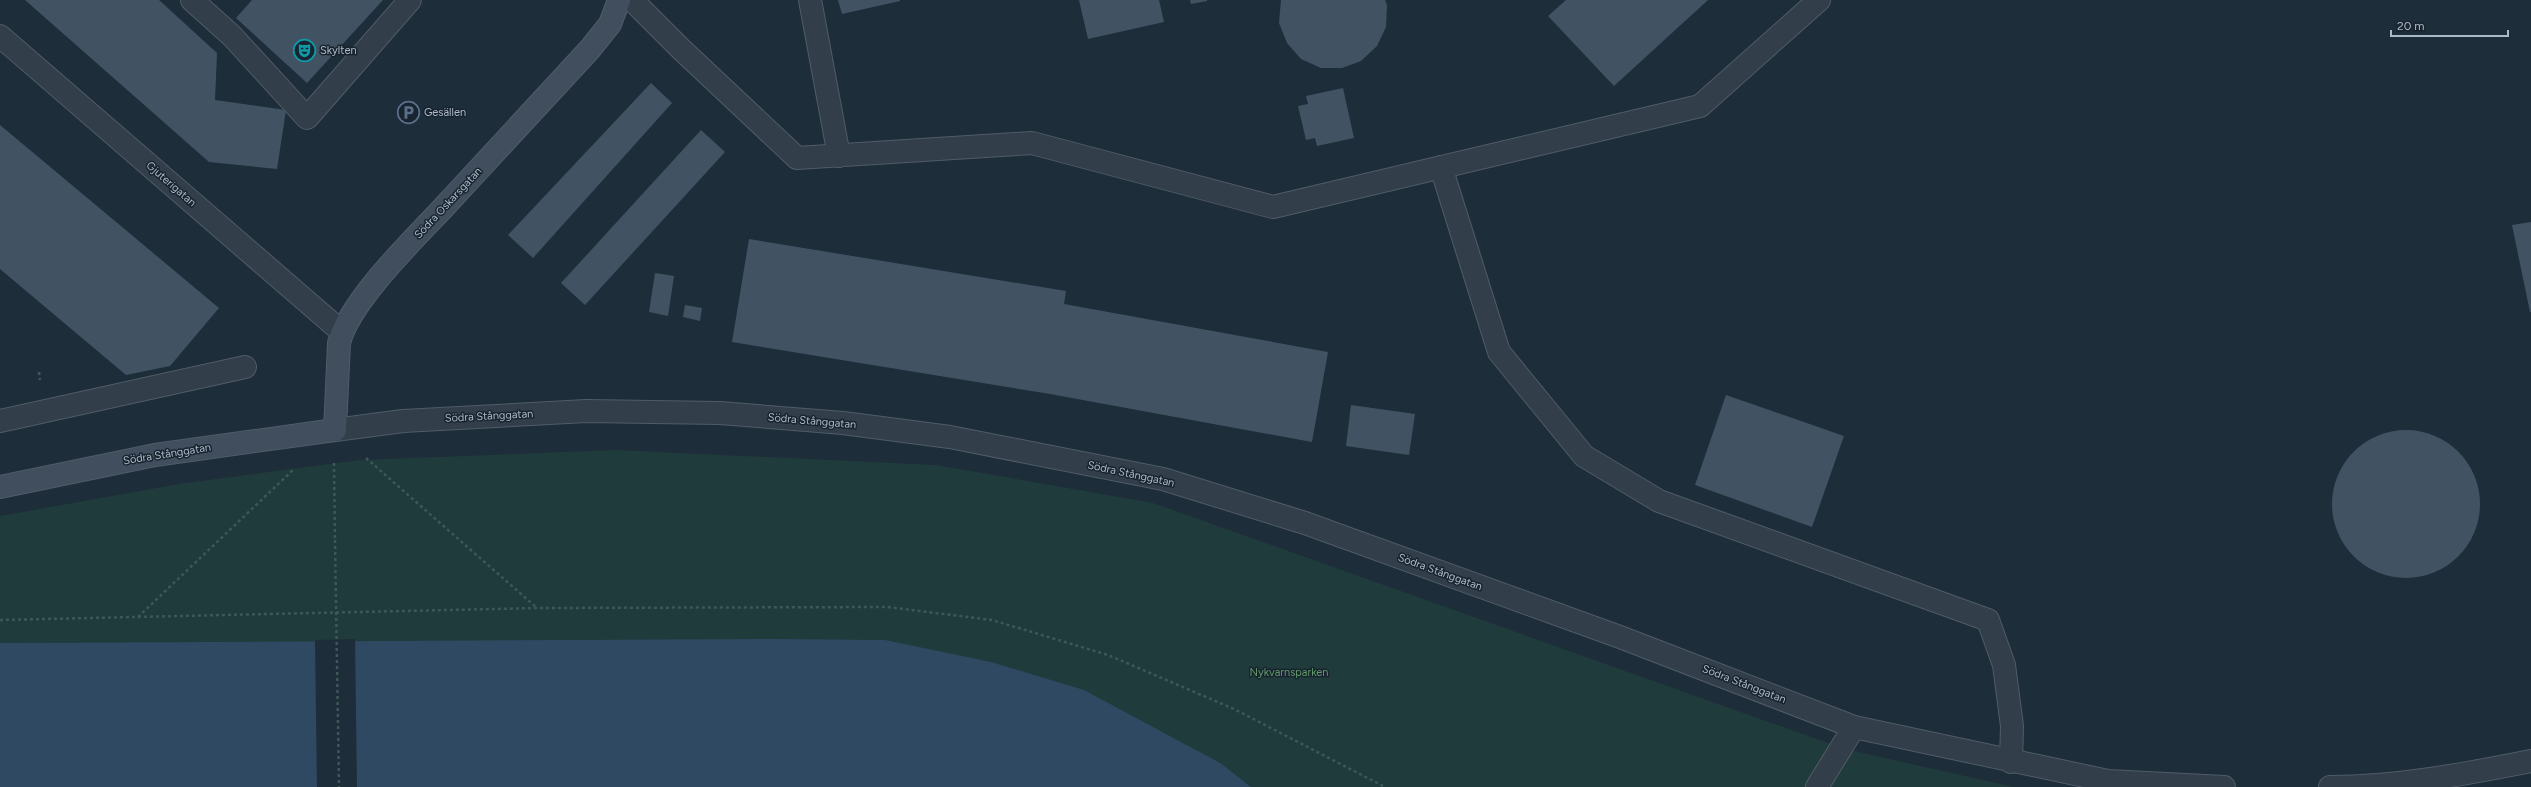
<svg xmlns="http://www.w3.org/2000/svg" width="2531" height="787" viewBox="0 0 2531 787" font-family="Figtree,sans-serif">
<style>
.green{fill:#203b3b}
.water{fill:#2e4961}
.pier{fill:#1e2d3a}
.building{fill:#415362}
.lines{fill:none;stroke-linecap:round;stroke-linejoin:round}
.lane-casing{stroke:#505c68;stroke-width:24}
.street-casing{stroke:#505c68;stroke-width:24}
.secondary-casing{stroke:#505c68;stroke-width:24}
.path{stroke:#3e5858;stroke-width:2.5;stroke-dasharray:3 3;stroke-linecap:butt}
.lane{stroke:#323f4a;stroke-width:22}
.street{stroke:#323f4a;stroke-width:22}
.secondary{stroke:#404e5e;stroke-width:22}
.path-bridge{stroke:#3e5858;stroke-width:2.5;stroke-dasharray:3 3;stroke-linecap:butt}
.labels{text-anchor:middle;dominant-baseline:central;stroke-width:3;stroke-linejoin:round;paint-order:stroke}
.poi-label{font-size:11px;fill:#acb9c7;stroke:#18242f;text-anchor:start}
.street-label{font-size:11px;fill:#acb9c7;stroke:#18242f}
.park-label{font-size:11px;fill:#619a69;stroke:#18242f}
</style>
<rect width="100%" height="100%" fill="#1e2d3a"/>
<polygon class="green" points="616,450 936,465 1153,503 1845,749 2014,787 1251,787 1222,764 885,640 0,643 0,516 179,484 360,460"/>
<polygon class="water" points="773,639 885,640 991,662 1084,690 1222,764 1251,787 0,787 0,643"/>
<polygon class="pier" points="355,639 357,787 317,787 315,640"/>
<g class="building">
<polygon points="25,0 159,0 217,53 215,100 286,110 277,169 209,162"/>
<polygon points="252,0 383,0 307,83 236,18"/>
<polygon points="838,0 900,0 900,1 842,14"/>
<polygon points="1079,0 1159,0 1164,22 1088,39"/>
<polygon points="1190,0 1207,0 1207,1 1191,4"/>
<polygon points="1281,0 1385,0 1387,5 1386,27 1377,46 1361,61 1342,68 1321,68 1301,59 1287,43 1279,23"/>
<polygon points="1566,0 1708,0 1614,86 1548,16"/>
<polygon points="651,83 672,103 533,258 508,235"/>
<polygon points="1343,88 1354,138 1317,146 1315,138 1306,140 1298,106 1308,104 1306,96"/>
<polygon points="0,125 219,308 170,366 126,375 0,269"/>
<polygon points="701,130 725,152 585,305 561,283"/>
<polygon points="2531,222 2531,312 2530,312 2512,225"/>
<polygon points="749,239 1066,291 1064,304 1328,352 1312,442 1050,394 732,342"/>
<polygon points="655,273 674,276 668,316 649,312"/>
<polygon points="685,305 702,308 700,321 683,317"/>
<polygon points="1726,395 1844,436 1812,527 1695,485"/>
<polygon points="1351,405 1415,414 1409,455 1346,446"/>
<circle cx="2406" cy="504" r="74"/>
</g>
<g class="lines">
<defs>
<g id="lane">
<polyline points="192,0 232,36 307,118 410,0"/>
<polyline points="632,0 681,49 797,158 1032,143 1273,207 1700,106 1819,0"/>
<polyline points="810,0 839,156"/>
<polyline points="1441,167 1499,352 1584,456 1659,501 1988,620 2004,665 2012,726 2011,762"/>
<polyline points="0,421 245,367"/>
<polyline points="1817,787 1854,727"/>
</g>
<g id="street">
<polyline points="0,36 342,332"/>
<polyline points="335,430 403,421 586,411 720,413 843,423 950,437 1163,479 1305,523 1620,637 1854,727 2108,781 2224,787"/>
<path d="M2330,787C2397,787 2465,774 2531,761"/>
</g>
<path id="secondary" d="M0,487L155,455L335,430L339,343C349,302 413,240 444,207C492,155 541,102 590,49L610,24L619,0"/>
</defs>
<use href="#lane" class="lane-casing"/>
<use href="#street" class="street-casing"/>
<use href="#secondary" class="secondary-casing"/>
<g class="path">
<polyline points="39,372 40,380"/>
<polyline points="366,458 537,608"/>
<polyline points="334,463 335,540"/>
<polyline points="138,617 294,469"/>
<polyline points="0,620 538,608 887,607 992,620 1108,655 1234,709 1385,787"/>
</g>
<use href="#lane" class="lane"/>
<use href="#street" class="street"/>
<use href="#secondary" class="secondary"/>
<polyline class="path-bridge" points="335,540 339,787"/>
</g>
<defs>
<symbol id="theatre-ring" viewBox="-11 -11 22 22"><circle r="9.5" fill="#18242f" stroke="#0f9aa8" stroke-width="1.5"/><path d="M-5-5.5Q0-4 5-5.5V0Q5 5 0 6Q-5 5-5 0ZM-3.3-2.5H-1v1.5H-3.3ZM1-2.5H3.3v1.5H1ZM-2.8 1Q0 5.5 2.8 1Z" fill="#0f9aa8"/></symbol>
<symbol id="parking-ring" viewBox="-11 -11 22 22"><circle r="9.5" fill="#18242f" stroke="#5c6f8a" stroke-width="1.5"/><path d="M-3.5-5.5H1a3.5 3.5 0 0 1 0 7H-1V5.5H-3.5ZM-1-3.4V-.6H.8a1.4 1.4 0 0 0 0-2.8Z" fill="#5c6f8a"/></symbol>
</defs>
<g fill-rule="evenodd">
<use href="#theatre-ring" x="292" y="38" width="25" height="25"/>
<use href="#parking-ring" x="396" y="100" width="25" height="25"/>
</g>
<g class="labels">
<g class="poi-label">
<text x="320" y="50">Skylten</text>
<text x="424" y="112">Gesällen</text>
</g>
<g class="street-label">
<text transform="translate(171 184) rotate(41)">Gjuterigatan</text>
<text transform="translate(448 203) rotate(-47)">Södra Oskarsgatan</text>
<text transform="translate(489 416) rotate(-3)">Södra Stånggatan</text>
<text transform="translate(812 421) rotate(5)">Södra Stånggatan</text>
<text transform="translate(167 454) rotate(-9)">Södra Stånggatan</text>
<text transform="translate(1131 474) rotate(12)">Södra Stånggatan</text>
<text transform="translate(1440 572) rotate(20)">Södra Stånggatan</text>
<text transform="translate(1744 684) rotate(21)">Södra Stånggatan</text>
</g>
<g class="park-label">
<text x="1289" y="672">Nykvarnsparken</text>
</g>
</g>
<path d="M2391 30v6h117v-6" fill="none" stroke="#acb9c7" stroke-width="2"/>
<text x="2397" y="30" font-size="12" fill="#acb9c7" stroke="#18242f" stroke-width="3" paint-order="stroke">20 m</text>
</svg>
